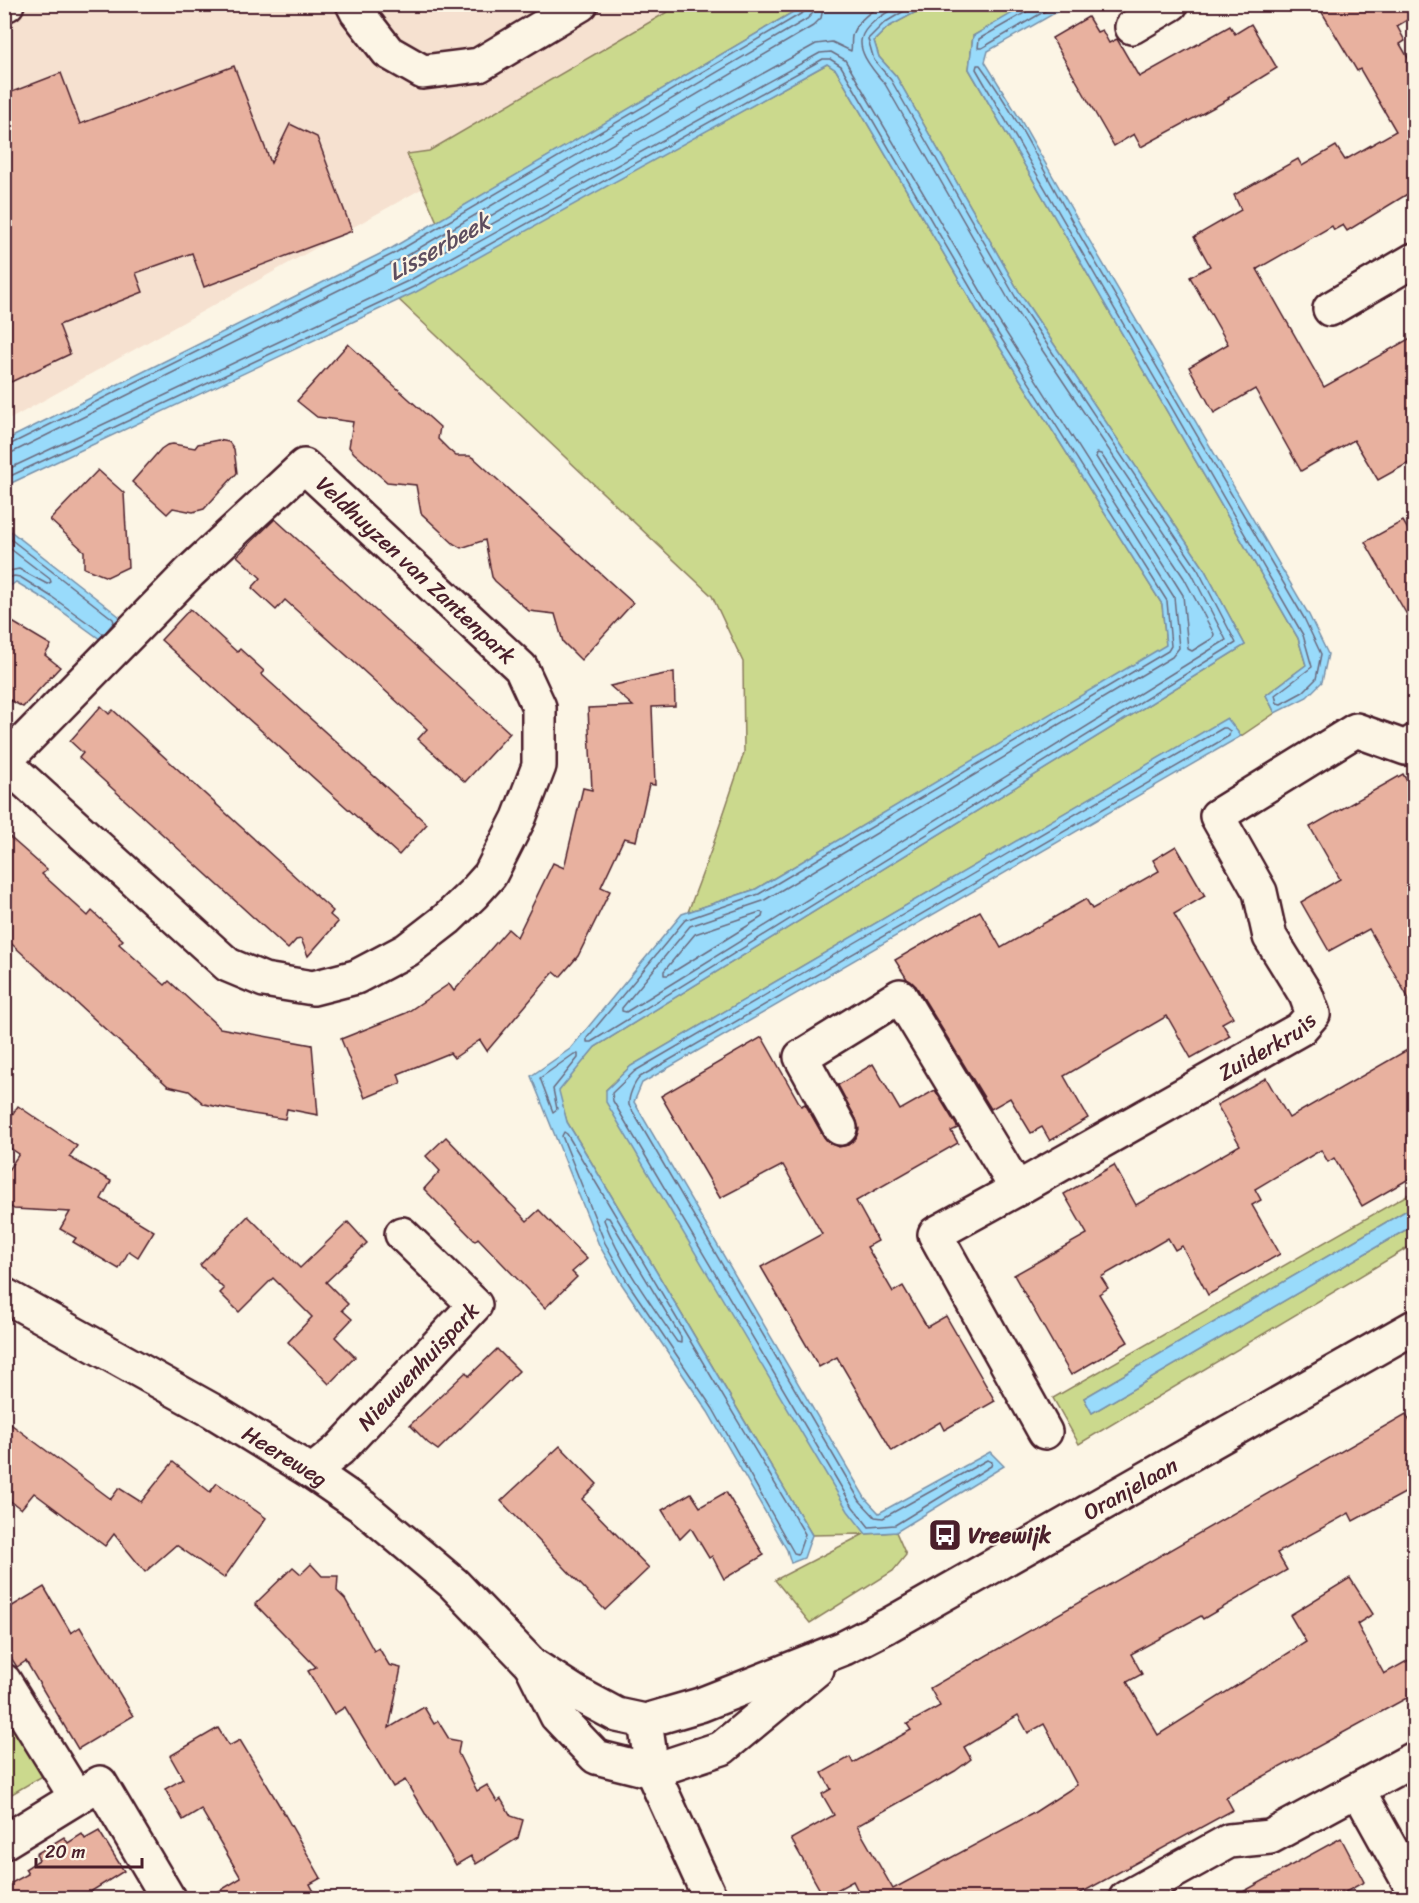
<svg xmlns="http://www.w3.org/2000/svg" width="1419" height="1903" viewBox="0 0 1419 1903" font-family="Sriracha,sans-serif">
<style>
.built{fill:#f6e1d0}
.green{fill:#cbd98d;stroke:#8a7c5c;stroke-width:1.5}
.water{fill:#99dbfb;stroke:#7990a8;stroke-width:1.5}
.lines{fill:none;stroke-linecap:round;stroke-linejoin:round}
.shore{stroke:#6a6a7e;stroke-width:1.5}
.building{fill:#e8b19f;stroke:#4a1f2b;stroke-width:1.5;fill-rule:evenodd}
.minor-casing{stroke:#4a1f2b;stroke-width:38}
.major-casing{stroke:#4a1f2b;stroke-width:38}
.minor{stroke:#fcf5e5;stroke-width:33}
.major{stroke:#fcf5e5;stroke-width:33}
.labels{text-anchor:middle;dominant-baseline:central;stroke-width:4.5;stroke-linejoin:round;paint-order:stroke}
.street-label{font-size:22px;fill:#4a1f2b;stroke:#fcf5e5}
.poi-label{font-size:22px;font-weight:bold;fill:#4a1f2b;stroke:#fcf5e5;text-anchor:start}
.water-label{font-size:24px;font-style:italic;fill:#5e4e5f;stroke:#fcf5e5}
</style>
<rect width="100%" height="100%" fill="#fcf5e5"/>
<filter id="ink" filterUnits="userSpaceOnUse"><feTurbulence type="fractalNoise" baseFrequency=".0167" numOctaves="2"/><feDisplacementMap in="SourceGraphic" scale="12" xChannelSelector="R" yChannelSelector="G"/><feConvolveMatrix kernelMatrix="1 2 1 2 8 2 1 2 1" color-interpolation-filters="sRGB"/></filter>
<g filter="url(#ink)">
<polygon class="built" points="5,5 750,5 5,422"/>
<g class="green">
<polygon points="679,5 805,5 437,222 407,154 429,151"/>
<path d="M929,5H1028L973,36L969,69L1298,638L1306,665L1266,695L1275,713L1241,736L1226,719L631,1066L606,1090L866,1534L896,1532L906,1555L893,1571L810,1623L775,1580L864,1534L812,1535C730,1397 650,1259 567,1122L558,1091L595,1047L1245,645L1203,567L1021,295L896,76L879,57L874,41L888,27Z"/>
<polygon points="827,64 836,70 982,319 1162,604 1166,646 756,889 688,912 712,848 744,753 743,662 712,596 399,300"/>
<polygon points="1414,1191 1414,1206 1084,1398 1092,1413 1414,1225 1414,1244 1079,1444 1053,1398"/>
<polygon points="4,1703 46,1774 5,1798 4,1798"/>
</g>
<g class="water">
<polygon points="1028,4 1069,5 988,51 985,62 1020,119 1088,238 1309,615 1328,654 1322,682 1307,697 1275,713 1266,695 1306,665 1298,638 969,69 973,36"/>
<path d="M805,5H929L888,27L874,41L879,57L896,76L1021,295L1203,567L1245,645L595,1047L559,1091L567,1122C650,1259 730,1398 812,1535L804,1558L791,1563L787,1550L708,1412L621,1283L599,1245L531,1076L570,1049L682,914L756,889L1166,645L1162,604L982,319L836,70L827,64L416,292L5,486L4,441L392,248Z"/>
<polygon points="4,506 8,529 124,620 104,642 49,602 16,582 9,587 5,585"/>
<polygon points="1227,718 1241,736 642,1083 634,1102 865,1498 879,1513 990,1452 1004,1466 896,1532 866,1534 848,1511 606,1102 606,1090 631,1066"/>
<polygon points="1414,1206 1414,1225 1092,1413 1084,1398"/>
</g>
<g class="lines">
<g class="shore">
<path d="M824,4L821,18L813,26L426,254V258L429,259L816,44L832,42L851,51C852,46 851,41 852,36C855,23 871,11 883,4"/>
<polyline points="1029,4 1026,12 979,39 978,48 982,48 1057,4"/>
<path d="M977,65H980C1021,121 1051,186 1086,246C1158,370 1231,494 1304,618L1321,654L1316,679L1303,692L1281,704L1277,703L1275,695L1312,667L1303,635L976,69Z"/>
<polyline points="4,446 9,445 395,253 804,12 807,4"/>
<polyline points="4,453 13,452 399,260 807,19 813,13 815,4"/>
<polygon points="1097,453 1101,454 1184,578 1214,634 1213,638 1192,651 1188,649 1183,595 1096,457"/>
<path d="M4,471L410,280L820,53L831,52L845,60L993,312L1174,597L1179,648L1172,657L763,901L690,926L622,1008V1011L626,1012L1226,640L1192,574L1010,302L885,84C848,42 854,31 901,4"/>
<polyline points="4,479 413,287 823,59 830,59 841,66 987,316 1167,601 1171,646 1168,651 759,894 685,920 587,1038 587,1042 591,1042 1236,643 1198,570 1016,298 891,80 874,60 868,39 884,23 916,4"/>
<polyline points="4,534 113,619 114,622 105,633 102,633 52,597 20,577 14,576 4,580"/>
<polyline points="4,544 50,579 51,582 47,584 19,569 4,572"/>
<path d="M1223,728H1226L1230,731L1229,736L640,1077C634,1083 628,1097 629,1105L860,1501L875,1517L883,1518L987,1460L992,1462L991,1466L895,1525L869,1527L853,1507L613,1101L612,1093L635,1071Z"/>
<polygon points="760,912 763,913 762,917 668,975 664,975 664,971 695,934"/>
<polygon points="574,1054 578,1054 578,1058 553,1089 557,1109 553,1112 540,1078"/>
<path d="M564,1132L567,1134C647,1267 725,1401 805,1534L798,1554L794,1553L713,1409L626,1280L605,1243L562,1136Z"/>
<path d="M605,1217L609,1218L681,1337V1343L677,1342C650,1303 621,1264 604,1220Z"/>
</g>
</g>
<g class="building">
<polygon points="1317,4 1414,4 1414,16 1397,26 1405,41 1400,44 1414,68 1414,190 1347,231 1343,225 1334,230 1332,226 1257,269 1324,387 1414,336 1414,460 1378,480 1354,440 1301,471 1255,389 1214,413 1189,367 1228,344 1190,277 1210,266 1194,237 1241,210 1234,195 1298,159 1302,166 1336,146 1345,160 1396,131 1360,69 1357,71"/>
<polygon points="1088,17 1097,32 1102,30 1109,43 1117,39 1139,77 1230,26 1235,34 1251,24 1277,68 1228,98 1229,99 1141,147 1134,134 1114,146 1052,38"/>
<polygon points="234,66 271,163 290,124 317,137 352,231 204,287 192,253 136,273 143,292 59,325 70,354 11,382 4,366 4,95 61,73 80,124"/>
<polygon points="348,344 440,427 438,439 448,449 456,456 470,456 475,459 633,603 581,660 563,642 555,614 529,611 495,581 492,577 485,540 461,548 454,544 421,513 416,485 387,482 354,453 349,447 353,422 317,417 297,401"/>
<polygon points="218,440 229,442 234,449 237,473 204,509 193,512 173,508 167,514 132,482 161,449 167,445 173,444 195,448 198,444"/>
<polygon points="98,470 124,493 128,567 107,577 84,568 84,551 50,520"/>
<polygon points="275,519 510,733 465,782 418,739 427,729 356,664 285,600 276,610 252,588 261,578 237,556"/>
<polygon points="1403,521 1414,540 1414,627 1365,542"/>
<polygon points="190,609 237,652 240,649 264,671 261,674 427,824 399,855 161,640"/>
<polygon points="4,617 51,645 45,655 60,667 23,707 4,697"/>
<polygon points="674,672 675,706 652,707 655,785 649,784 636,841 624,838 601,887 610,891 578,956 560,977 554,972 487,1051 480,1040 454,1058 450,1053 398,1074 401,1083 365,1098 341,1039 406,1013 449,984 454,991 508,929 517,937 553,863 564,868 583,788 592,790 588,708 633,706 610,686"/>
<polygon points="101,706 109,714 113,710 333,911 330,915 338,922 308,956 301,939 296,940 288,949 79,758 83,753 70,741"/>
<polygon points="1403,774 1414,793 1414,1008 1369,929 1329,951 1301,902 1340,879 1310,827"/>
<polygon points="4,832 47,870 42,874 88,916 92,911 123,940 119,944 165,985 169,981 220,1028 312,1045 318,1115 287,1109 285,1119 253,1114 204,1104 189,1091 168,1086 4,937"/>
<polygon points="1176,846 1205,896 1174,914 1233,1017 1222,1023 1230,1036 1191,1058 1167,1016 1064,1076 1088,1118 1050,1141 1042,1127 1031,1133 1010,1098 991,1109 916,986 907,979 895,960 980,911 1001,948 1086,899 1092,909 1159,871 1153,860"/>
<polygon points="762,1037 801,1106 805,1104 824,1137 831,1144 839,1147 848,1145 856,1138 859,1129 856,1119 838,1085 873,1064 900,1110 935,1090 958,1128 951,1131 958,1143 856,1201 878,1241 867,1247 893,1292 903,1286 927,1327 946,1316 995,1401 944,1430 940,1422 892,1451 837,1357 819,1367 761,1267 822,1234 783,1165 720,1198 661,1096"/>
<polygon points="1414,1046 1414,1176 1362,1206 1334,1158 1328,1162 1321,1150 1287,1170 1255,1189 1261,1200 1252,1205 1280,1254 1208,1295 1182,1246 1175,1250 1168,1238 1134,1258 1101,1277 1108,1288 1099,1294 1128,1342 1071,1375 1014,1275 1087,1234 1064,1194 1114,1165 1136,1205 1240,1145 1217,1105 1266,1078 1289,1118"/>
<polygon points="18,1106 77,1146 69,1157 111,1181 101,1199 154,1231 138,1257 129,1251 119,1269 73,1242 76,1238 60,1229 70,1212 14,1209 4,1202 4,1176 19,1154 4,1144 4,1126"/>
<polygon points="446,1137 527,1221 539,1210 587,1259 572,1272 577,1277 545,1308 478,1238 475,1241 424,1189 440,1171 426,1156"/>
<polygon points="248,1216 300,1268 348,1222 367,1243 326,1282 348,1304 342,1310 352,1319 335,1337 355,1357 329,1384 288,1342 312,1317 273,1278 239,1312 220,1293 224,1289 200,1265"/>
<polygon points="497,1349 519,1371 438,1450 428,1443 410,1425 466,1372 469,1376"/>
<path d="M1406,1414L1414,1429V1488L1353,1521L1349,1513L1277,1553L1287,1570L1203,1619L1201,1616L1131,1654L1142,1674L1127,1682L1158,1735L1306,1642L1290,1615L1350,1578L1373,1614L1357,1624L1384,1674L1414,1657V1694L1226,1797L1233,1810L1070,1899H862L853,1881L824,1897L791,1839L834,1815L822,1794L831,1789L822,1773L850,1757L853,1763L911,1730L907,1724L940,1706L930,1688ZM1018,1715L1028,1733L1044,1724L1077,1785L1032,1814L893,1889L857,1826L955,1771L971,1759L964,1747Z"/>
<polygon points="4,1419 111,1499 119,1488 141,1502 173,1462 210,1492 217,1483 266,1518 224,1578 176,1545 145,1572 114,1534 105,1546 34,1493 21,1509 4,1496"/>
<polygon points="560,1446 597,1484 582,1499 649,1568 605,1610 501,1501"/>
<polygon points="726,1492 764,1555 724,1579 712,1556 709,1558 691,1528 680,1539 662,1510 691,1493 700,1507"/>
<polygon points="311,1564 322,1576 338,1576 337,1591 345,1599 374,1651 379,1648 389,1665 401,1668 389,1728 424,1707 434,1724 438,1721 449,1739 460,1741 458,1753 477,1791 487,1785 497,1802 501,1799 511,1816 523,1820 518,1838 476,1864 471,1856 456,1865 405,1780 393,1787 345,1707 334,1714 308,1671 316,1667 255,1604 293,1567 301,1574"/>
<polygon points="44,1587 71,1633 80,1627 133,1716 78,1749 26,1661 17,1667 4,1647 4,1611"/>
<polygon points="218,1728 229,1746 240,1740 281,1808 321,1878 310,1884 318,1899 206,1899 241,1878 201,1809 183,1820 165,1789 183,1779 170,1756"/>
<polygon points="99,1831 124,1871 79,1899 4,1899 4,1887 28,1874 25,1869 39,1860 36,1854 64,1837 68,1843 82,1834 85,1839"/>
<polygon points="1341,1838 1364,1882 1333,1899 1230,1899"/>
</g>
<g class="lines">
<defs>
<g id="minor">
<polyline points="353,4 357,12 388,52 423,72 479,65 581,4"/>
<polyline points="4,5 7,4"/>
<polyline points="1132,27 1171,4"/>
<polyline points="1330,309 1414,260"/>
<polygon points="304,466 521,668 539,707 539,766 519,818 490,875 473,894 447,919 407,950 356,977 313,988 264,980 228,965 4,762 190,572"/>
<path id="s1" d="M840,1128L801,1057L900,996L1017,1189L1300,1029L1313,1014L1306,995L1270,937L1260,892L1217,816L1356,730L1406,748L1414,742"/>
<polyline points="1017,1189 935,1234 1045,1432"/>
<path id="s2" d="M312,1472L340,1449L475,1305L402,1234"/>
<polyline points="4,1681 76,1797"/>
<polyline points="645,1721 652,1771 710,1898"/>
<polyline points="1358,1790 1414,1891"/>
<polyline points="4,1842 100,1783 168,1898"/>
<polyline points="1126,1898 1229,1841 1270,1837 1414,1759"/>
</g>
<g id="major">
<path id="s3" d="M4,1295L211,1410L312,1472L363,1507L453,1583L531,1664L576,1693L617,1715L645,1721L700,1705L844,1648L887,1626L1414,1327"/>
<polyline points="532,1666 557,1716 596,1757 652,1771 722,1748 817,1669"/>
</g>
</defs>
<use href="#minor" class="minor-casing"/>
<use href="#major" class="major-casing"/>
<use href="#minor" class="minor"/>
<use href="#major" class="major"/>
</g>
</g>
<defs>
<symbol id="bus-square" viewBox="-11 -11 22 22"><rect x="-9" y="-9" width="18" height="18" rx="4" fill="#4a1f2b" stroke="#fcf5e5"/><path d="M-5-6H5V4H4V6H2V4H-2V6H-4V4H-5ZM-3.5-4V0h7V-4ZM-3.5 1.2v1.5H-2V1.2ZM2 1.2v1.5H3.5V1.2Z" fill="#fff"/></symbol>
</defs>
<g fill-rule="evenodd">
<use href="#bus-square" x="926" y="1516" width="38" height="38"/>
</g>
<g class="labels">
<g class="street-label">
<text transform="translate(416 570) rotate(43)">Veldhuyzen van Zantenpark</text>
<text stroke="none"><textPath href="#s1" startOffset="711">Zuiderkruis</textPath></text>
<text stroke="none"><textPath href="#s2" startOffset="150">Nieuwenhuispark</textPath></text>
<text stroke="none"><textPath href="#s3" startOffset="324">Heereweg</textPath></text>
<text stroke="none"><textPath href="#s3" startOffset="1316">Oranjelaan</textPath></text>
</g>
<g class="poi-label">
<text x="968" y="1535">Vreewijk</text>
</g>
<g class="water-label">
<text transform="translate(439 247) rotate(-29)">Lisserbeek</text>
</g>
</g>
<rect width="1419" height="1903" fill="none" stroke="#fcf5e5" stroke-width="24"/>
<rect x="12" y="12" width="1395" height="1879" fill="none" stroke="#4a1f2b" stroke-width="2" filter="url(#ink)"/>
<path d="M36 1858v9h106v-9" fill="none" stroke="#4a1f2b" stroke-width="3"/>
<text x="45" y="1858" font-size="18" fill="#4a1f2b" stroke="#fcf5e5" stroke-width="4.5" paint-order="stroke">20 m</text>
</svg>
